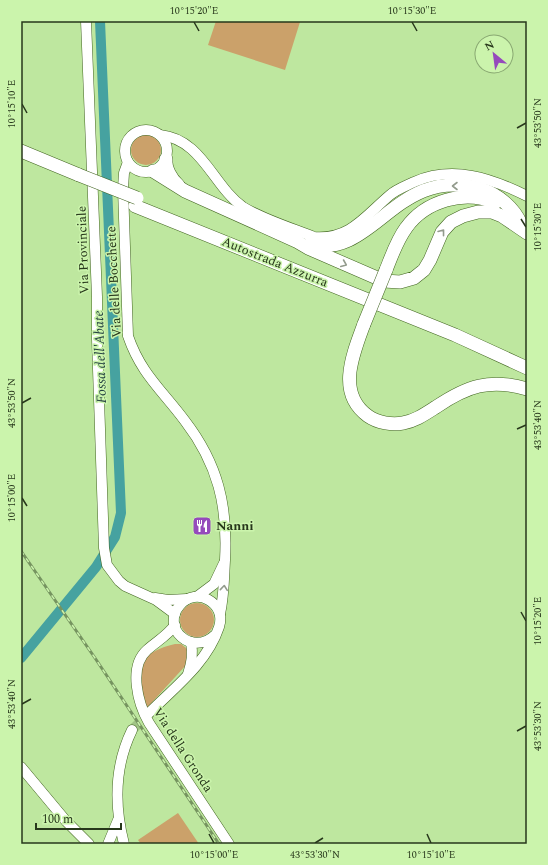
<svg xmlns="http://www.w3.org/2000/svg" width="548" height="865" viewBox="0 0 548 865" font-family="Spectral,serif">
<style>
.green{fill:#cba16a}
.lines{fill:none;stroke-linecap:round;stroke-linejoin:round}
.river{stroke:#46a2a0;stroke-width:10}
.secondary-tunnel{stroke:#a0c485;stroke-width:10;stroke-dasharray:10 5;stroke-linecap:butt}
.secondary-casing{stroke:#426521;stroke-width:11}
.highway-casing{stroke:#426521;stroke-width:14}
.secondary{stroke:#fff;stroke-width:10}
.highway{stroke:#fff;stroke-width:13}
.rail-casing{stroke:#769460;stroke-width:3}
.rail{stroke:#cbf4ac;stroke-width:1.5;stroke-dasharray:4.5;stroke-linecap:butt}
.highway-bridge-casing{stroke:#426521;stroke-width:14;stroke-linecap:butt}
.highway-bridge{stroke:#fff;stroke-width:13}
.oneway{stroke:#939b8d}
.ticks{fill:none;stroke:#27371b;stroke-width:1.5}
.labels{text-anchor:middle;dominant-baseline:central;stroke-width:3;stroke-linejoin:round;paint-order:stroke}
.street-label{font-size:13px;fill:#27371b;stroke:#cbf4ac}
.poi-label{font-size:13px;font-weight:bold;fill:#27371b;stroke:#cbf4ac;text-anchor:start}
.water-label{font-size:14px;font-style:italic;fill:#244140;stroke:#cbf4ac}
.neatline{fill:none;stroke:#27371b;stroke-width:1.5}
.ticks-label{font-size:10px;text-anchor:middle;fill:#27371b}
</style>
<rect width="100%" height="100%" fill="#bee79f"/>
<g class="green">
<polygon points="216,21 300,22 285,70 208,45"/>
<circle cx="146" cy="150" r="15"/>
<circle cx="197" cy="620" r="17"/>
<path d="M175,644H181L190,651L187,664L145,710C138,674 132,654 175,644Z"/>
<polygon points="178,813 199,844 141,844 138,840"/>
</g>
<g class="lines">
<polyline class="river" points="21,658 96,567 115,537 121,513 100,21"/>
<polyline class="secondary-tunnel" points="132,730 149,713"/>
<defs>
<g id="secondary">
<polyline points="86,21 97,297 97,339 104,548 107,565 119,581 125,586 156,600 175,614"/>
<circle cx="146" cy="151" r="21"/>
<path d="M160,135C202,139 213,186 243,207C260,218 294,229 314,237C350,240 365,216 390,195C397,189 406,186 414,182C453,165 491,178 527,196"/>
<path d="M128,162L124,173L123,188L128,336C141,374 162,390 185,421C218,464 228,506 225,560C224,578 224,596 220,614"/>
<polyline points="198,596 214,584 224,563"/>
<polyline points="155,598 168,600 187,599"/>
<path d="M175,625C167,636 157,641 147,650C128,667 138,704 149,723L229,844"/>
<path d="M188,674C192,662 193,654 191,642"/>
<path d="M149,713C175,687 207,663 219,627C227,603 196,586 180,605C160,628 192,657 215,635"/>
<polyline points="21,767 66,821 89,844"/>
<polyline points="108,844 118,820"/>
<path d="M124,844C114,805 114,767 132,730"/>
</g>
<g id="highway">
<polyline points="21,151 79,175"/>
<path d="M166,159C165,168 171,179 178,185"/>
<polyline points="153,171 185,191 296,241 308,248 384,281 400,282 414,278 424,270 430,260 442,232 451,222 463,216 478,212 492,212 502,216 527,233"/>
<polyline points="135,206 455,335 527,368"/>
<path d="M310,244C374,260 396,164 481,189C499,195 514,208 521,224"/>
<path d="M386,270C392,255 397,240 406,228C425,201 465,189 495,203"/>
<path d="M364,324C353,354 336,393 368,416C378,423 392,425 403,423C415,421 425,414 436,407C467,386 490,378 527,389"/>
</g>
</defs>
<use href="#secondary" class="secondary-casing"/>
<use href="#highway" class="highway-casing"/>
<use href="#secondary" class="secondary"/>
<use href="#highway" class="highway"/>
<defs>
<polyline id="rail" points="21,551 95,658 219,844"/>
</defs>
<use href="#rail" class="rail-casing"/>
<use href="#rail" class="rail"/>
<defs>
<g id="highway-bridge">
<polyline points="79,175 137,198"/>
<polyline points="364,324 386,270"/>
</g>
</defs>
<use href="#highway-bridge" class="highway-bridge-casing"/>
<use href="#highway-bridge" class="highway-bridge"/>
</g>
<defs><path id="oneway-chevron" d="M-2-3.5L2.5 0L-2 3.5" fill="none" stroke-width="1.6" stroke-linecap="round" stroke-linejoin="round"/></defs>
<g class="oneway">
<use href="#oneway-chevron" transform="translate(455 186) rotate(-180)"/>
<use href="#oneway-chevron" transform="translate(442 232) rotate(-52)"/>
<use href="#oneway-chevron" transform="translate(344 264) rotate(23)"/>
<use href="#oneway-chevron" transform="translate(224 588) rotate(-84)"/>
</g>
<path class="ticks" d="M194,22L199,31M412,22L417,31M22,104L27,113M517,128L526,123M521,219L526,227M22,403L31,398M517,429L526,425M22,498L27,506M521,612L526,621M22,704L31,699M517,731L526,726M209,834L214,843M427,834L431,843M315,843L323,838"/>
<defs>
<symbol id="restaurant-square" viewBox="-11 -11 22 22"><rect x="-9" y="-9" width="18" height="18" rx="4" fill="#954abc" stroke="#cbf4ac"/><path d="M-5-6h1v4h1v-4h1v4h1v-4h1v5L-1.5 .5V6h-2V.5L-5-1ZM5-6V6H3V1.5H1.5Q1.5-4 5-6Z" fill="#fff"/></symbol>
</defs>
<g fill-rule="evenodd">
<use href="#restaurant-square" x="191" y="515" width="22" height="22"/>
</g>
<g class="labels">
<g class="street-label">
<text transform="translate(83 250) rotate(-92)">Via Provinciale</text>
<text transform="translate(275 262) rotate(22)">Autostrada Azzurra</text>
<text transform="translate(114 282) rotate(-93)">Via delle Bocchette</text>
<text transform="translate(183 750) rotate(57)">Via della Gronda</text>
</g>
<g class="poi-label">
<text x="216" y="526">Nanni</text>
</g>
<g class="water-label">
<text transform="translate(100 357) rotate(-92)">Fossa dell'Abate</text>
</g>
</g>
<rect width="548" height="865" fill="none" stroke="#cbf4ac" stroke-width="44"/>
<g transform="translate(494 54) rotate(331)"><circle r="19" fill="#cbf4ac" stroke="#89a872"/>
<path d="M0-3L7 15L0 10L-7 15Z" fill="#954abc"/>
<text y="-6" font-size="11" font-weight="bold" text-anchor="middle" fill="#27371b">N</text>
</g>
<path d="M36 823v6h85v-6" fill="none" stroke="#27371b" stroke-width="2"/>
<text x="42" y="823" font-size="12" fill="#27371b" stroke="#cbf4ac" stroke-width="3" paint-order="stroke">100 m</text>
<rect x="22" y="22" width="504" height="821" class="neatline"/>
<g class="ticks-label">
<text x="194" y="14">10°15'20"E</text>
<text x="412" y="14">10°15'30"E</text>
<text transform="translate(11 104) rotate(-90)" y="4">10°15'10"E</text>
<text transform="translate(537 123) rotate(-90)" y="4">43°53'50"N</text>
<text transform="translate(537 227) rotate(-90)" y="4">10°15'30"E</text>
<text transform="translate(11 403) rotate(-90)" y="4">43°53'50"N</text>
<text transform="translate(537 425) rotate(-90)" y="4">43°53'40"N</text>
<text transform="translate(11 498) rotate(-90)" y="4">10°15'00"E</text>
<text transform="translate(537 621) rotate(-90)" y="4">10°15'20"E</text>
<text transform="translate(11 704) rotate(-90)" y="4">43°53'40"N</text>
<text transform="translate(537 726) rotate(-90)" y="4">43°53'30"N</text>
<text x="214" y="858">10°15'00"E</text>
<text x="315" y="858">43°53'30"N</text>
<text x="431" y="858">10°15'10"E</text>
</g>
</svg>
